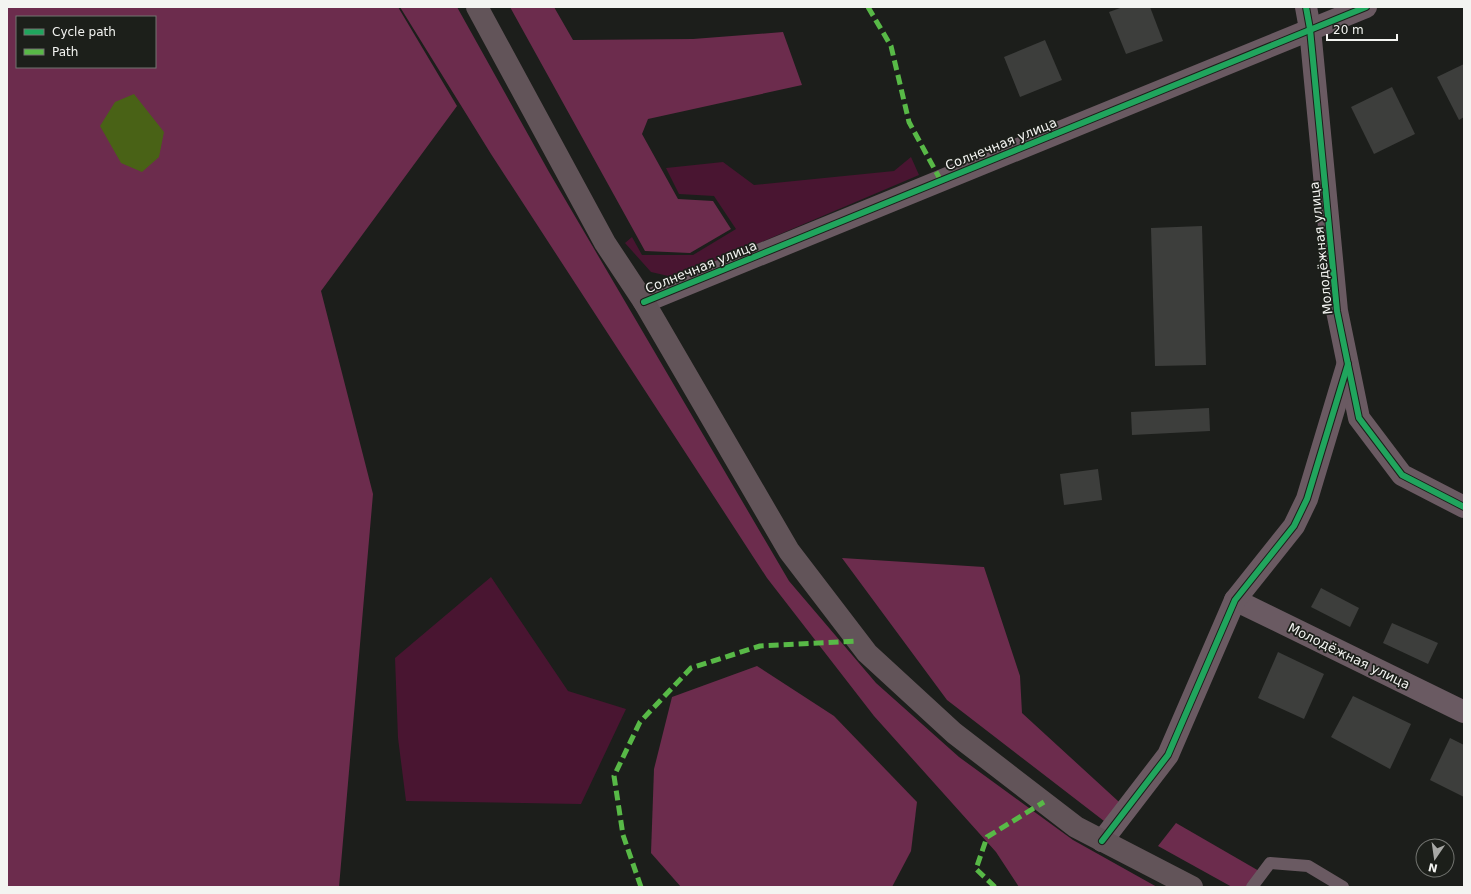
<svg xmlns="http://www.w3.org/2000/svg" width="1471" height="894" viewBox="0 0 1471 894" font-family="'DejaVu Sans',sans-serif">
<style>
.green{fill:#491531}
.forest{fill:#6c2c4d;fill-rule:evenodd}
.water{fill:#496216}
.building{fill:#3d3e3c}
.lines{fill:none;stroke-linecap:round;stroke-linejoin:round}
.lane{stroke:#6a5a62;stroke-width:12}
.street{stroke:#6a5a62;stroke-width:22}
.secondary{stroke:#625459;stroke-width:22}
.quiet{stroke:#58b947;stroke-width:5;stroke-dasharray:10 5;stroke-linecap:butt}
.cycleway-casing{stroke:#1c1f1a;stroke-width:8}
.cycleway{stroke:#20a55d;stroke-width:6}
.labels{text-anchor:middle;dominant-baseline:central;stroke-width:3.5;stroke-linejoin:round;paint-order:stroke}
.street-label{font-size:13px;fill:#f3f4f1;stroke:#1c1f1a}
</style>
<rect width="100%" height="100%" fill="#1c1e1b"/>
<g class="green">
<polygon points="911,157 919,175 677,278 651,272 625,243 632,237 642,255 693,255 736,229 714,196 679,194 666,168 723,162 754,185 894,171"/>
<polygon points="491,577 568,691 626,709 581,804 406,801 398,738 395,658"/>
</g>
<g class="forest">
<path d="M9,7H398L457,106L321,291L373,494L339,887H7V8ZM17,17H155V67H17Z"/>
<polygon points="400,7 457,7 549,172 789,581 876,683 959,757 1073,840 1157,887 1019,887 996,852 874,716 767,578 491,154"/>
<polygon points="510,7 554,7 573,40 693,39 783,32 802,85 648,119 642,134 678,199 713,201 731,229 690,253 645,251"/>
<polygon points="842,558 984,567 1020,676 1022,713 1130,812 1104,821 947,700"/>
<polygon points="757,666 834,716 917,802 911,851 892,887 681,887 651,853 654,769 672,697"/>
<polygon points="1176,823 1266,875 1257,887 1232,887 1158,846"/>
</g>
<polygon class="water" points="134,94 164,132 159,157 142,172 121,163 100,126 115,102"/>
<g class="building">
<polygon points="1123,7 1150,7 1163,41 1126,54 1109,12"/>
<polygon points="1045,40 1062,80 1020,97 1004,57"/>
<polygon points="1464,64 1464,117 1459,120 1437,77"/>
<polygon points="1392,87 1415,134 1374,154 1351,107"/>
<polygon points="1202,226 1206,365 1155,366 1151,228"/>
<polygon points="1209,408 1210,431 1132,435 1131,412"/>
<polygon points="1098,469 1102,500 1064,505 1060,474"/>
<polygon points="1321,588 1359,608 1350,627 1311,607"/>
<polygon points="1392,623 1438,643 1428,664 1383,643"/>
<polygon points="1278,652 1324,674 1304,719 1258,698"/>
<polygon points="1353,696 1411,724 1390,769 1331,737"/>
<polygon points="1450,738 1464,745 1464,797 1430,780"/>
</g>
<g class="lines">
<polyline class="lane" points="1252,887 1270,863 1308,866 1343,887"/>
<g class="street">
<polyline points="1306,7 1310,29 1337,311 1359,418 1402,475 1464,507"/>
<polyline points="644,302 1366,7"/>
<polyline points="1235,600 1464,712"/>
<polyline points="1102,841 1168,755 1235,600 1294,526 1307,499 1347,366"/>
</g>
<polyline class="secondary" points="477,7 605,243 644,302 789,551 867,653 954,733 1076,827 1192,887"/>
<g class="quiet">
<polyline points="868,7 891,46 909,122 941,181"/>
<polyline points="641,887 623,835 614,776 640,722 691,668 760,646 858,641"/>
<polyline points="995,887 976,869 987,837 1044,802"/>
</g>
<defs>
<g id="cycleway">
<polyline points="1306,7 1310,29 1337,311 1359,418 1402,475 1464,507"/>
<polyline points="644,302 1366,7"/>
<polyline points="1102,841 1168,755 1235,600 1294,526 1307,499 1348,364"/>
</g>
</defs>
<use href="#cycleway" class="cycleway-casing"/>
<use href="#cycleway" class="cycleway"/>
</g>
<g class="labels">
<g class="street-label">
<text transform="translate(1001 144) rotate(-22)">Солнечная улица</text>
<text transform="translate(1321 248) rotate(-96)">Молодёжная улица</text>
<text transform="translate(701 267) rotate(-22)">Солнечная улица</text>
<text transform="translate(1349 656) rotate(26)">Молодёжная улица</text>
</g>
</g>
<rect width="1471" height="894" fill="none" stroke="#f3f4f1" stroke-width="16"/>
<rect x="16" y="16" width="140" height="52" fill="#1c1f1a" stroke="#727470"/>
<rect x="24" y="29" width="20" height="6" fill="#20a55d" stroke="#727470"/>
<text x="52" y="36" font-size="12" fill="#f3f4f1">Cycle path</text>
<rect x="24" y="49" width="20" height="6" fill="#58b947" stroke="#727470"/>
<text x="52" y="56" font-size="12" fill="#f3f4f1">Path</text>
<g transform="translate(1435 858) rotate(193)"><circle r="19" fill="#1c1f1a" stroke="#727470"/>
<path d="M0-3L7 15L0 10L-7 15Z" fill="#a8a9a6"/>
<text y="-6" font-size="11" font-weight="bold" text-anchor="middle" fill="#f3f4f1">N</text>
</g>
<path d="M1327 34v6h70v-6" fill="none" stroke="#f3f4f1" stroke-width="2"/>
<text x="1333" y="34" font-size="12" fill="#f3f4f1" stroke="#1c1f1a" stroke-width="3" paint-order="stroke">20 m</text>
</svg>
